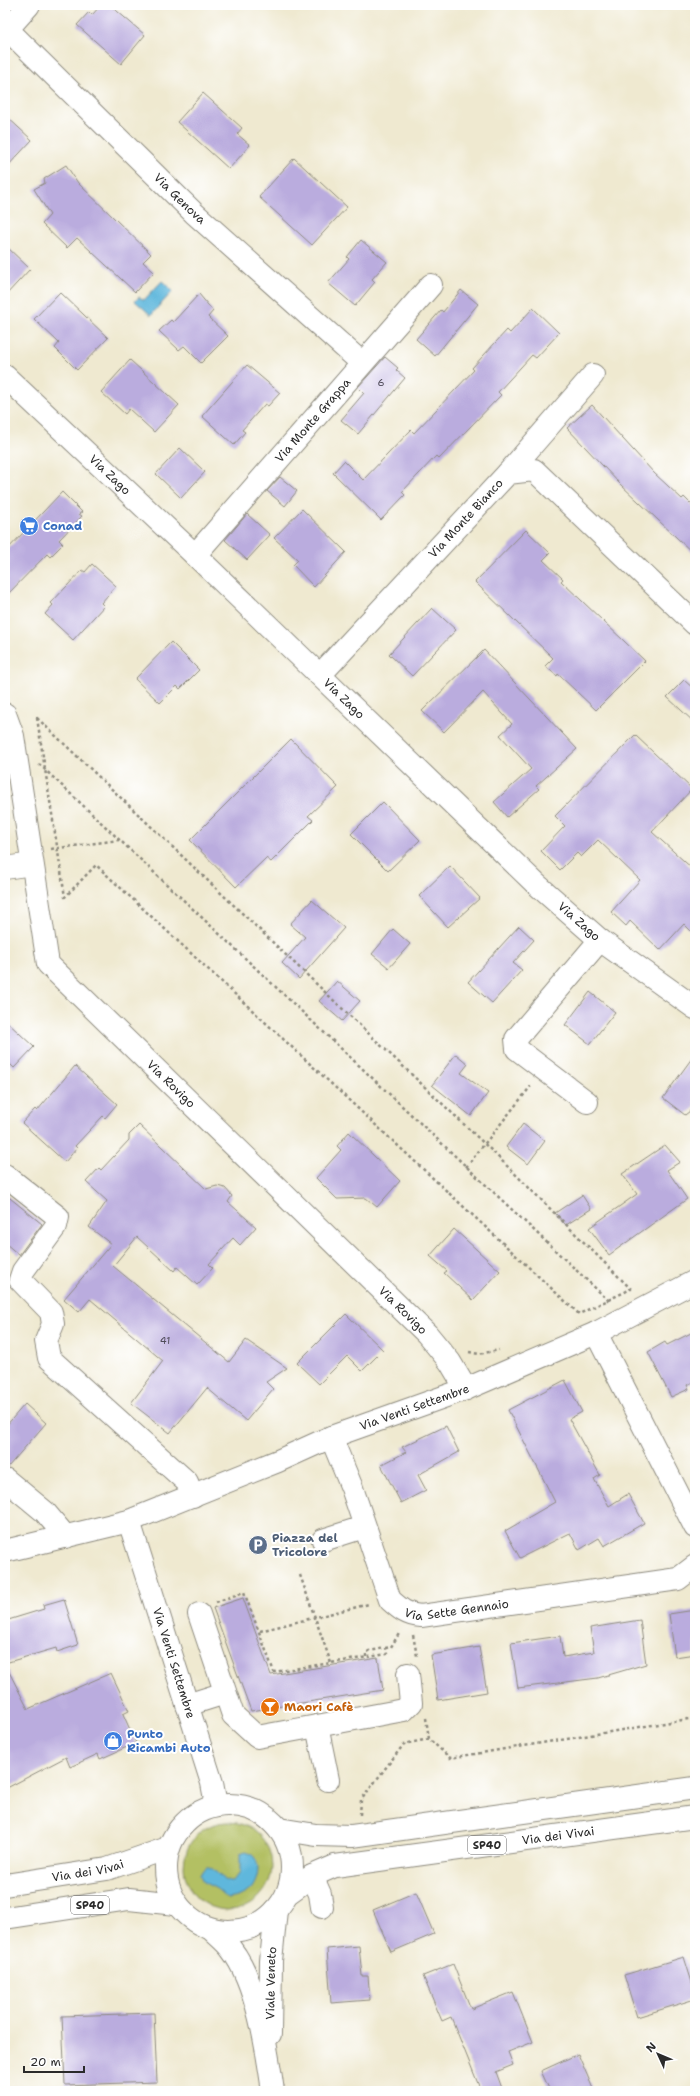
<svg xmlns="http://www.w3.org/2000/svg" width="700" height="2096" viewBox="0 0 700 2096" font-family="'Shantell Sans',sans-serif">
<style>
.green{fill:#b3c063;stroke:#6f7647}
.water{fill:#5eb7dc;stroke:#447184}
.building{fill:#baacde}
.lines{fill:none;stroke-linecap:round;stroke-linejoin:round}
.minor-casing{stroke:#8d8a7e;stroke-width:24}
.major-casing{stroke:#8d8a7e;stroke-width:24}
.path{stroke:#8d8a7e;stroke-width:2.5;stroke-dasharray:3 3;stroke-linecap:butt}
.minor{stroke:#fff;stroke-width:22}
.major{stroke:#fff;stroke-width:22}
.labels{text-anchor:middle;stroke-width:4;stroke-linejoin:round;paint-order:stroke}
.number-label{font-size:10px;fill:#4f4b58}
.shield{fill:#fff;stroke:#6b6b6b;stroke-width:1}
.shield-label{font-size:11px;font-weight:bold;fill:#2b2b2b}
.street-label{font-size:12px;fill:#2b2b2b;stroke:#fff}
.shop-label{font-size:12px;font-weight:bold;fill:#366cbe;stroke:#fff;text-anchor:start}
.service-label{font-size:12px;font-weight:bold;fill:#4e5e75;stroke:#fff;text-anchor:start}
.food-label{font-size:12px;font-weight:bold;fill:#c56008;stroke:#fff;text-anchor:start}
</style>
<rect width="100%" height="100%" fill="#fff"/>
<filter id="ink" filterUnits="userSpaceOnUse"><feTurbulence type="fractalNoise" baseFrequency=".025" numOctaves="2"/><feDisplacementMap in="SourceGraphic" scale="8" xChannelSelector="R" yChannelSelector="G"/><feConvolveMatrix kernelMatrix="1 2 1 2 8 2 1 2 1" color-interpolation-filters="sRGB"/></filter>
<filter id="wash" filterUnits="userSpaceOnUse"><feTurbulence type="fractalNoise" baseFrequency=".012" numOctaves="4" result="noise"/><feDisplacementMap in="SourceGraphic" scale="16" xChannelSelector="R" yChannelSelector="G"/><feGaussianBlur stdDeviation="0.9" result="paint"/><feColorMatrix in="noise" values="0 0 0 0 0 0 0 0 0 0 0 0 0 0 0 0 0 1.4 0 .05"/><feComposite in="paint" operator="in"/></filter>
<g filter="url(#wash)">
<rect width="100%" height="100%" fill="#efe9d0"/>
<!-- green -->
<circle class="green" cx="228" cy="1866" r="44"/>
<!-- water -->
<g class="water">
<path d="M162,281L173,291L151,315L135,301L139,297L144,300Z"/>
<path d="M246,1852C262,1856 260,1878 251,1889C245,1895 236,1898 228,1899L217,1889L203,1882L200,1875C210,1853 217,1883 233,1881L240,1872V1854Z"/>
</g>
<g id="blocks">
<!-- building -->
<g class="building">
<path d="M101,5H110L145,35L121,64L77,25L89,12L92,15Z"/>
<path d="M203,93L242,128L237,134L250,145L229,169L177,122Z"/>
<path d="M5,115L32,140L5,169Z"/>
<path d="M294,158L347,207L312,245L259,197Z"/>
<path d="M66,165L78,183L151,254L143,262L154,272L135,292L77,238L67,248L42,224L50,215L34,189L45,183L44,179Z"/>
<path d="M361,240L387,262L372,279L375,282L355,306L328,283L349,259L347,257Z"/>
<path d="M5,245L30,269L5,296Z"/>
<path d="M461,290L478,304L435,356L416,339L441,310L443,312Z"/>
<path d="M60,292L108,338L77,370L55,348L59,343L34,319Z"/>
<path d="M199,294L213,311L208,317L228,336L201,363L184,346L179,350L159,331L171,320L173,322Z"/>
<path d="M533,308L559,333L536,358L532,355L498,392L501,395L439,459L436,456L402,492L405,495L381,520L333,473L344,461L363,480L411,430L414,433L437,409L474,370L472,368L507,330L510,333Z"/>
<path d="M385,357L398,368L396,370L405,378L358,434L341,420L364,393L358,387Z"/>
<path d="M130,360L179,405L154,432L129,409L125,414L101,392Z"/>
<path d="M247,365L280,393L268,406L265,404L242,430L245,432L234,445L202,416Z"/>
<path d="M592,405L654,473L682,499L684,497L695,508V555L620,484L567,428Z"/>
<path d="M180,448L205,472L181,498L156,474Z"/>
<path d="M280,477L297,491L285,506L267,491Z"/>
<path d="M62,492L82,512L79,514L82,516L59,540L63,544L50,557L47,554L5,597V552Z"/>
<path d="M302,509L346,552L314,587L293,565L298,560L274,538Z"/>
<path d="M247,514L270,535L247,560L225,540Z"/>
<path d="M526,530L550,553L543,560L563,579L561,581L645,661L596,710L558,674L557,676L545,666L553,658L475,582Z"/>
<path d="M92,564L116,586L101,603L104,606L73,640L45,614L53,605L51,603L82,570L85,572Z"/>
<path d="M432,608L456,630L412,676L389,654Z"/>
<path d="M171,642L199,670L180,689L177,686L160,703L135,679Z"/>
<path d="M484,650L577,749L536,786L539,789L507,817L494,802L531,769L500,735L512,724L483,692L444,732L422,711Z"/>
<path d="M684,680L695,690V723L667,697Z"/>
<path d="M635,735L692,789L652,832L695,871V935L684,924L660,950L630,921L626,926L611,912L640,880L598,840L581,857L577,853L560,870L541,851L565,826L555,816Z"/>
<path d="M291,739L338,787L308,816L313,820L271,862L266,858L236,887L190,840Z"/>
<path d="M383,802L420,840L388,871L351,834Z"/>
<path d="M450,866L480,898L448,927L419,896Z"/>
<path d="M312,900L344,928L299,979L282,963L305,937L290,924Z"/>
<path d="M519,926L534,940L513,963L522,970L492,1003L468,982Z"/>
<path d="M393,929L410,944L389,968L372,954Z"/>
<path d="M337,981L360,1001L342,1021L319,1001Z"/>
<path d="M590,992L615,1012L590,1044L565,1025Z"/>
<path d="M5,1020L34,1047L14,1068L5,1059Z"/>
<path d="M456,1054L468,1064L461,1073L488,1093L471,1116L432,1085Z"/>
<path d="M695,1054V1107L685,1115L663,1098Z"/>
<path d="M75,1066L117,1104L105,1118L103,1116L75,1146L77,1148L65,1162L22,1123L35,1109L37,1111Z"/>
<path d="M523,1124L545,1141L528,1164L506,1147Z"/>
<path d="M139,1125L206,1189L217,1186L225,1188L232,1196L228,1202L256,1227L240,1245L233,1238L209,1264L213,1268L197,1285L177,1267L174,1271L137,1237L113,1266L229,1362L246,1340L287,1368L266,1382L273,1389L246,1421L207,1388L170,1433L131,1403L163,1361L90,1299L79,1312L64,1299L111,1244L89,1227L107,1201L86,1182L99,1168L101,1170L129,1140V1135Z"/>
<path d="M349,1132L400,1181L377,1207L366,1198L337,1199L316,1178L341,1150L337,1146Z"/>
<path d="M665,1145L680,1162L667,1170L687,1199L609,1255L589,1228L637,1194L622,1174Z"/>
<path d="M5,1194L42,1224L19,1255L5,1243Z"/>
<path d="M582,1195L591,1209L566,1225L555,1213Z"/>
<path d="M454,1229L500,1271L473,1300L444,1273L447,1271L430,1256Z"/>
<path d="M346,1314L383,1350L362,1371L347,1356L319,1384L297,1363Z"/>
<path d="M695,1331V1381L687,1385L689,1389L671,1397L648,1352L665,1342L667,1345Z"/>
<path d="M565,1380L582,1412L569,1419L600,1475L594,1479L609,1506L628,1494L644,1523L604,1546L599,1538L579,1550L570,1533L520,1558L505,1531L555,1502L508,1410Z"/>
<path d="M25,1404L46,1423L8,1467H5V1427Z"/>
<path d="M446,1426L459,1452L418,1475L426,1490L401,1503L381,1465L406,1452L402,1447Z"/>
<path d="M243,1598L271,1675L378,1658L383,1690L251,1711L213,1608Z"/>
<path d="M64,1599L78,1645L57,1652L56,1648L5,1663V1621L44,1609L43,1605Z"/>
<path d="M695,1610V1654L675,1657L669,1614Z"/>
<path d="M640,1620L646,1664L598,1678L518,1688L511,1643L560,1636L563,1657L594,1652L590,1628Z"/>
<path d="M479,1647L487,1692L438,1700L431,1655Z"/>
<path d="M5,1664L28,1709L111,1673L129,1711L123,1714L136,1743L100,1759L98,1754L70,1767L66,1757L5,1789Z"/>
<path d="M416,1892L434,1934L391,1952L373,1910Z"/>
<path d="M359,1946L362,1976H368L370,2000L331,2003L327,1949Z"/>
<path d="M684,1957L695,1992V1999L637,2017L624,1975Z"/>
<path d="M453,1964L471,2009L513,1992L533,2042L508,2052L513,2065L496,2072L503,2091H481L451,2017L442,2021L423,1976Z"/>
<path d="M154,2013L157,2082L65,2085L62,2016Z"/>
<path d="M578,2054L594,2091H550L541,2071Z"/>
</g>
</g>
</g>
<g filter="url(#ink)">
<use href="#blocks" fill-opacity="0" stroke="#8d8a7e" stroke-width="1"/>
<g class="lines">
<defs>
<g id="minor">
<path id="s1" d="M5,27L194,213L362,363"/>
<path d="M5,32L29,5"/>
<path id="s2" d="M5,376L195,555L535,883L600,940L695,1008"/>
<path d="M508,473L593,375"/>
<path id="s3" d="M195,555L431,285"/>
<path id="s4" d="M320,675L508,473L534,470L695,624"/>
<path id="s5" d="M5,714L13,736L48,964L427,1334L450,1362L466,1389"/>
<path d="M5,868L32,864"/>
<path d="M587,1102L517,1049L516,1039L600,940"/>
<path d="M5,1175L58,1217L56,1226L23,1271L20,1280L51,1312L53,1324L46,1341L49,1358L187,1482L193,1496"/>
<path d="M596,1333L695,1527"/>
<path id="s6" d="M331,1437L352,1488L390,1600C400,1609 407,1615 421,1616L678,1579L695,1566"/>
<path d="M5,1479L45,1512L66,1537"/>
<path id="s7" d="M129,1521L212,1783L216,1805"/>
<path d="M323,1540L364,1527"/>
<path id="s8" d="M5,1551L129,1521L278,1461L331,1437L466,1389L596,1333L695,1281"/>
<path d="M199,1614L233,1715L257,1737L404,1710L411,1703L408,1674"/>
<path d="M187,1705L225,1693"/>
<path d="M317,1726L328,1780"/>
<path d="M312,1876L320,1894L322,1907"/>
<path d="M211,1929C218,1936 226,1942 231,1949C257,1982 267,2049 273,2091"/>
<path id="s9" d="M270,2034L271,1961L276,1910"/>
</g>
<g id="major">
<circle cx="229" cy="1868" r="63"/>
<path d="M279,1829L316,1835L352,1836L695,1788"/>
<path id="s10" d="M5,1885L107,1869L168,1848"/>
<path id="s11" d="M287,1894L312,1876L335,1866L695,1817"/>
<path d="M5,1918L129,1899L176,1904"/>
</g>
</defs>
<!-- minor casing -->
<use href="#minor" class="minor-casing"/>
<!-- major casing -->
<use href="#major" class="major-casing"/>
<!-- path -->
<g class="path">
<path d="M37,718L493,1152L631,1289L579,1314L96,865L65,897Z"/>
<path d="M39,764L609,1301"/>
<path d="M51,849L119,840"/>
<path d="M466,1167L531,1086"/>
<path d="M469,1352L479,1354L499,1350"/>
<path d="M300,1575L331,1663"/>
<path d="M216,1602L244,1592L274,1672L387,1654L386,1648"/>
<path d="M260,1631L369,1604"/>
<path d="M413,1635L417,1656"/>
<path d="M366,1657V1653L369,1651L391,1647L400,1632"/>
<path d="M426,1718L429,1739L450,1758L695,1718"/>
<path d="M360,1815L361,1800L404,1744L429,1739"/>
</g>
<!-- minor -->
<use href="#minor" class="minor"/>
<!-- major -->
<use href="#major" class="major"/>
</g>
</g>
<!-- icons -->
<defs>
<symbol id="supermarket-disc" viewBox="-11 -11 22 22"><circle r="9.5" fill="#3f7fe0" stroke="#fff"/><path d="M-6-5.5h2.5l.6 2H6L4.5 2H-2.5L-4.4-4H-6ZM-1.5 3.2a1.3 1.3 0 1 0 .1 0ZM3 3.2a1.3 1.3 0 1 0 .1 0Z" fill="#fff"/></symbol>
<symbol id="parking-disc" viewBox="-11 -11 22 22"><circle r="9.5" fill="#5c6f8a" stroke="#fff"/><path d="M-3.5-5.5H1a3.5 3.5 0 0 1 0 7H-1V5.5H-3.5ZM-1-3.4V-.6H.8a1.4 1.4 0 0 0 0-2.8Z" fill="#fff"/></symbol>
<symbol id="bar-disc" viewBox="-11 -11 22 22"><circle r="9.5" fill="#e8710a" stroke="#fff"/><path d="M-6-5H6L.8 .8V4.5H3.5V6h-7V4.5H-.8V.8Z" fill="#fff"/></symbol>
<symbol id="shop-disc" viewBox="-11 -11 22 22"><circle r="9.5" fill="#3f7fe0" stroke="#fff"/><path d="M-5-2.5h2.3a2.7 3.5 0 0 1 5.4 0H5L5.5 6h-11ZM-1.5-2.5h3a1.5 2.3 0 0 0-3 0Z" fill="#fff"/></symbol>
</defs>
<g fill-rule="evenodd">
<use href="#supermarket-disc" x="18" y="515" width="22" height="22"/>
<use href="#parking-disc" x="247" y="1534" width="22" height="22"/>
<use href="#bar-disc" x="259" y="1696" width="22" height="22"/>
<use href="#shop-disc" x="102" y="1730" width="22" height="22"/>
</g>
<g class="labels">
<!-- number labels -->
<g class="number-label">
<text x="381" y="386">6</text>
<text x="165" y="1344">41</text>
</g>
<!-- shield labels -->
<g class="shield">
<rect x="468" y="1836" width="38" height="18" rx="3"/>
<rect x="71" y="1896" width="38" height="18" rx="3"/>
</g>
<g class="shield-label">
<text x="487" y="1849">SP40</text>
<text x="90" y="1909">SP40</text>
</g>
<!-- street labels -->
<g class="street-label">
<text dy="4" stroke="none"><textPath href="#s1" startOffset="245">Via Genova</textPath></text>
<text dy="4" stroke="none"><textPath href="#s3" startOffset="179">Via Monte Grappa</textPath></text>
<text dy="4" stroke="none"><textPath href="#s2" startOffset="144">Via Zago</textPath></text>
<text dy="4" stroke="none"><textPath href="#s4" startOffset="214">Via Monte Bianco</textPath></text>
<text dy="4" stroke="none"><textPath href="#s2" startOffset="468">Via Zago</textPath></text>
<text dy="4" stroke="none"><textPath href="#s2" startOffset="792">Via Zago</textPath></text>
<text dy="4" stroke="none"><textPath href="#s5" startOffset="426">Via Rovigo</textPath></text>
<text dy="4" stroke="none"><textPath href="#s5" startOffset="750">Via Rovigo</textPath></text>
<text dy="4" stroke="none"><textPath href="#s8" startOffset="435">Via Venti Settembre</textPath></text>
<text dy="4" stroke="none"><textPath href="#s6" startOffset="245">Via Sette Gennaio</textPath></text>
<text dy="4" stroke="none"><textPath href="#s7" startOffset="149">Via Venti Settembre</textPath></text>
<text dy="4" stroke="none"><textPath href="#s11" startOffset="281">Via dei Vivai</textPath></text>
<text dy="4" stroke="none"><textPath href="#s10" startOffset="84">Via dei Vivai</textPath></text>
<text dy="4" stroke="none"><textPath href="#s9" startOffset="51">Viale Veneto</textPath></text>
</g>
<!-- shop labels -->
<g class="shop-label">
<text x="43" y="530">Conad</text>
<text x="127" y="1738">Punto<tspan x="127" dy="14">Ricambi Auto</tspan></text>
</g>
<!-- service labels -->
<g class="service-label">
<text x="272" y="1542">Piazza del<tspan x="272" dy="14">Tricolore</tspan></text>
</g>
<!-- food labels -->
<g class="food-label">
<text x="284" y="1711">Maori Cafè</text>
</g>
</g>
<!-- margin -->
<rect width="700" height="2096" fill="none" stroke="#fff" stroke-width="20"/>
<!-- north arrow -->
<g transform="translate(658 2054) rotate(314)" stroke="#ffffff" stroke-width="3" paint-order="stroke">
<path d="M0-3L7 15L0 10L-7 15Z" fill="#2b2b2b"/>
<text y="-6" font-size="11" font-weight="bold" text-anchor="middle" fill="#2b2b2b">N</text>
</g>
<!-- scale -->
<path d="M24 2066v6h60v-6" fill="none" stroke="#2b2b2b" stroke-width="2"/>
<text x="30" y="2066" font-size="12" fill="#2b2b2b" stroke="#ffffff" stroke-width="3" paint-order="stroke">20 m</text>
</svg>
